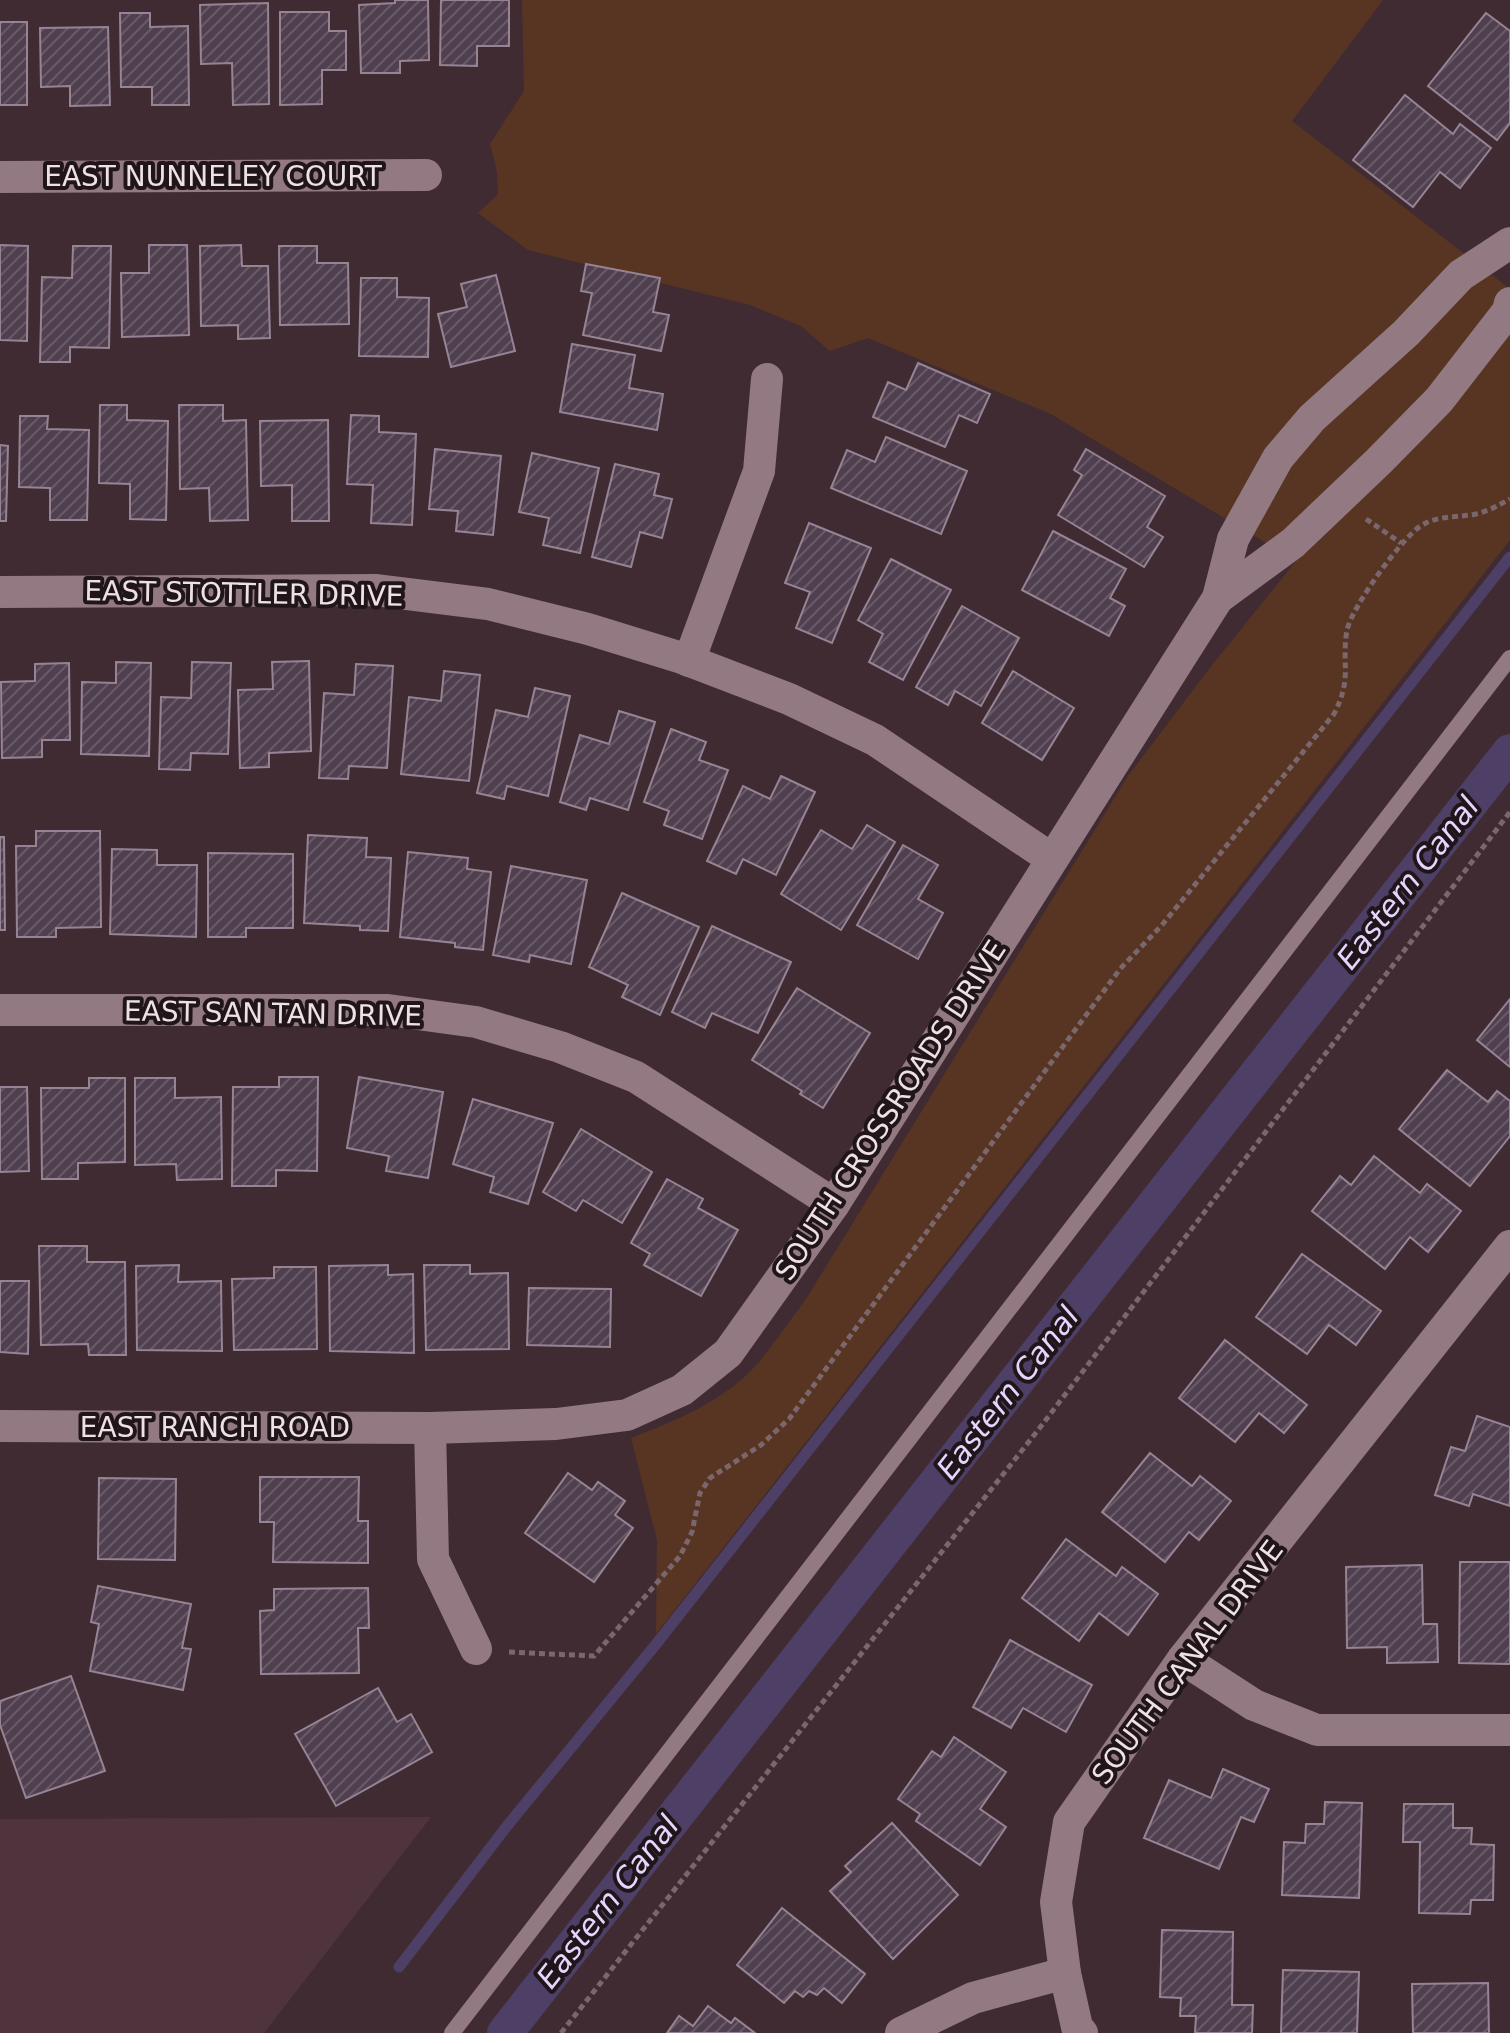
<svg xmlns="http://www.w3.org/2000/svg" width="1510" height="2033" viewBox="0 0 1510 2033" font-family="'DejaVu Sans',sans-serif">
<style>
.built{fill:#4f343e}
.park{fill:#583522}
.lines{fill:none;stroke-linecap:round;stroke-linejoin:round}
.stream{stroke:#4d3f65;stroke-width:11}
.canal{stroke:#4d3f65;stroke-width:36}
.building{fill:url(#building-hatch);stroke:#968495;stroke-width:2}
.path{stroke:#7a676e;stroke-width:5;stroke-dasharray:6 4;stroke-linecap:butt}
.service{stroke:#927982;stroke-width:16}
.minor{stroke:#927982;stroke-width:32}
.labels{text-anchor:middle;stroke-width:8;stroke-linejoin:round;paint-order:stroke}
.street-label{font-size:28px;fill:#eee0e5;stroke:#20161a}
.water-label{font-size:30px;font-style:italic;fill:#e4d6ff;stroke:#20161a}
</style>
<defs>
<pattern id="building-hatch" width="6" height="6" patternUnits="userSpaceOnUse" patternTransform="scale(2)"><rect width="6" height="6" fill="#4f3f4f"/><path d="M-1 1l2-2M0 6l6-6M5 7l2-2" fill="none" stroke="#695a68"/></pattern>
</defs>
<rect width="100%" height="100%" fill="#402b33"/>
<!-- built -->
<path class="built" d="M431,1817L264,2033H0V1819Z"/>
<!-- park -->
<path class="park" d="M522,0H1383L1292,121L1510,289V540L656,1634L657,1540L631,1438C677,1420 725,1401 758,1363C775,1343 790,1320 806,1299L1128,776L1209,669L1296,561L1051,414L868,338L830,351L801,326L750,305L528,250L478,213L498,194L497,172L490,144L524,91Z"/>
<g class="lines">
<!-- stream -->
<path class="stream" d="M399,1967L507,1826L657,1643L1510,557"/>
<!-- canal -->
<path class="canal" d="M505,2033L1510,752"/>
</g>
<!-- building -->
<g class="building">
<path d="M395,0H428L429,60L400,61V73H361L359,5L395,3Z"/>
<path d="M441,0H509V46H477V66L440,65Z"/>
<path d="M268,3L269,104L233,105L232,63L201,64L200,5Z"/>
<path d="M280,12H329V31H346V70H322V104L280,105Z"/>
<path d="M120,13H150V27L188,26L189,105H152V87H121Z"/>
<path d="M1486,13L1510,31V123L1497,140L1428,86Z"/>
<rect x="0" y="22" width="27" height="83"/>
<path d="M108,27L110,105L70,106V86L41,87L40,28Z"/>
<path d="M1405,95L1453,134L1460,124L1491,148L1460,188L1440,172L1413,207L1353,160Z"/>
<path d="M0,245L28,246L27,341L0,340Z"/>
<path d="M149,245H187L189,335L122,337L121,273H149Z"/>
<path d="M241,245L242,266H268L270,338L238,339V325L201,326L200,246Z"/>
<path d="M73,246H111L109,348L70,347V362H40L42,277L72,278Z"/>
<path d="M279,246H317V263H348L349,324L280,325Z"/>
<path d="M586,264L660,278L653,312L669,315L661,351L583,335L592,293L581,291Z"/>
<path d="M496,275L515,351L451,367L438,314L467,307L461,284Z"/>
<path d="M361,278H397V297L429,298L428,357L359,356Z"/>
<path d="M572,344L635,355L629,388L663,394L657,430L560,412Z"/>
<path d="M918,363L990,394L977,423L959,415L945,447L873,417L888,382L906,390Z"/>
<path d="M100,405H127V420L168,421L166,520L130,519V484L99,483Z"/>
<path d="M179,405H223V421L246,420L248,520L210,521L209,488L180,489Z"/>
<path d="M351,415L379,416V432L416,434L412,525L371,523L373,485L347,484Z"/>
<path d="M20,416H48L47,429L89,430L87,520H50V488L19,487Z"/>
<path d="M328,420L329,521H292V485L261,486L260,421Z"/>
<path d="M886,437L967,471L941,534L831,488L847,450L875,462Z"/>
<path d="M0,445L8,446L6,521H0Z"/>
<path d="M435,449L501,456L493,535L456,531L458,511L429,509Z"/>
<path d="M1086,449L1165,496L1147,527L1163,537L1144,567L1058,515L1082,475L1074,470Z"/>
<path d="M532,453L599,468L580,553L543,545L549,518L519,512Z"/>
<path d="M615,464L659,474L654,495L672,499L662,538L640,532L631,567L592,557Z"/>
<path d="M809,523L871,548L832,643L796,628L810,592L785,583Z"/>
<path d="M1053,531L1126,569L1110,598L1125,606L1109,636L1022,590Z"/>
<path d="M891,559L951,590L903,680L869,662L883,634L858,620Z"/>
<path d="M962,606L1019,638L981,706L955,691L948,705L916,687Z"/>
<path d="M309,661L311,751L269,753V767L240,768L238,690L273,689L272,662Z"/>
<path d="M116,662L151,663L149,756L81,754L82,682L116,683Z"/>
<path d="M192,662L231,663L228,754L191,753L190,770L159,769L161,697L191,698Z"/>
<path d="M69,663L70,740H42V757L2,758L1,682L35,681V664Z"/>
<path d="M356,664L393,666L387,768L349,766L348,779L319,778L324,693L354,695Z"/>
<path d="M444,671L480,675L469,781L401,774L409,697L441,701Z"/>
<path d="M1013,671L1074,708L1042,760L982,723Z"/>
<path d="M535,688L570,696L548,796L507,786L504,799L477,793L496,710L528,717Z"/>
<path d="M619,711L655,722L628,810L590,798L586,810L560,802L580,735L609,744Z"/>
<path d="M671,729L706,742L699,760L728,770L702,839L664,825L669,811L644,802Z"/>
<path d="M781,776L815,792L776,875L743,859L736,874L707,861L743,786L770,799Z"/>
<path d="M867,825L895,842L841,930L781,894L821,830L852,849Z"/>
<path d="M36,831H100L101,927L56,928V937H17L16,846H36Z"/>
<path d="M308,835L367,838L366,857L391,858L388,931L360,930V926L304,923Z"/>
<path d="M0,837H4L5,930H0Z"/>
<path d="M903,845L938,865L918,899L943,913L918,959L857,925Z"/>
<path d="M112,849L157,850V865H197L196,937L110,934Z"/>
<path d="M408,852L468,858L467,869L491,872L483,950L455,947V943L400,937Z"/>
<path d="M208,853L293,854V928H246V937H208Z"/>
<path d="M511,866L587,880L571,964L530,955L529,962L493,955Z"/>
<path d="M622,893L699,927L660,1015L622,997L628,985L589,967Z"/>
<path d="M712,926L791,962L758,1033L712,1013L705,1028L672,1012Z"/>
<path d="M797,988L870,1033L823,1108L800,1094L802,1091L752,1060Z"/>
<path d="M1510,999V1067L1477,1040Z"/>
<path d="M1447,1070L1488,1102L1497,1091L1510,1101V1136L1470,1186L1399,1129Z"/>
<path d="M279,1077H318L317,1171L276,1170V1186H232L233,1087H279Z"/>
<path d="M359,1077L443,1092L428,1178L386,1171L389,1156L347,1148Z"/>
<path d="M89,1078H125V1162L78,1163V1179H42L41,1088H89Z"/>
<path d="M135,1078H175V1098L221,1097L222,1179L177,1180L176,1164L135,1165Z"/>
<path d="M0,1087H27L29,1171L0,1172Z"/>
<path d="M473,1099L553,1123L528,1204L490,1192L494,1177L453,1164Z"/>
<path d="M581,1129L652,1172L622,1223L583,1200L576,1211L543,1192Z"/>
<path d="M1374,1156L1420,1193L1427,1184L1461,1211L1428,1252L1410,1237L1385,1269L1312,1211L1340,1176L1351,1185Z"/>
<path d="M667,1179L703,1199L698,1208L738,1230L701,1296L644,1265L650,1254L631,1243Z"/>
<path d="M39,1246H87V1262H125L126,1355H89L88,1344L41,1345Z"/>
<path d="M1302,1254L1381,1311L1356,1345L1329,1325L1307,1354L1256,1317Z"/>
<path d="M179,1265L178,1282L221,1281L222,1351L137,1350L136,1266Z"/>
<path d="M388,1265V1275L413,1274L414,1353L330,1351L329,1266Z"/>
<path d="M424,1265H470V1274L508,1273L509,1349L426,1350Z"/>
<path d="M274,1267H316L317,1349L234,1350L232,1279L274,1278Z"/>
<path d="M0,1281H29L28,1354L0,1352Z"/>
<path d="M529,1288L611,1289L610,1347L527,1345Z"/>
<path d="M1225,1340L1307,1405L1284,1433L1259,1413L1235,1442L1179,1398Z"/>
<path d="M1477,1416L1510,1427V1506L1473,1494L1469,1506L1435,1495L1451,1447L1465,1451Z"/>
<path d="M1150,1453L1192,1486L1200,1476L1231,1501L1199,1540L1189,1532L1165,1562L1102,1512Z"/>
<path d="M568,1473L592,1490L598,1482L625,1501L615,1515L633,1528L594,1582L525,1533Z"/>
<path d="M260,1477H359L358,1521H368V1563L273,1562L274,1522H260Z"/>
<path d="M99,1478L176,1479L175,1560L98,1559Z"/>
<path d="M1066,1539L1116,1576L1122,1567L1158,1594L1128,1635L1099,1613L1079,1641L1022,1598Z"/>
<path d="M1460,1562H1510V1664L1459,1663Z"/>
<path d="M1422,1565L1423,1624H1437L1438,1662L1387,1663V1647L1347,1648L1346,1567Z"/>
<path d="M98,1586L191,1604L182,1648L191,1649L183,1690L90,1671L99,1624L91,1622Z"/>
<path d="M368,1588L369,1628H358L359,1673L261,1674L260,1611L274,1610V1589Z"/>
<path d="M1010,1640L1092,1685L1066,1732L1023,1708L1011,1728L973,1707Z"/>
<path d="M71,1676L105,1771L26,1798L0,1725V1701Z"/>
<path d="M378,1688L397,1722L411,1714L432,1752L336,1806L295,1734Z"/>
<path d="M954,1737L1006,1772L980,1809L1006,1827L980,1865L916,1821L920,1814L898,1799L932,1751L941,1757Z"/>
<path d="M1223,1769L1269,1789L1254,1822L1241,1817L1219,1869L1144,1838L1169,1780L1211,1798Z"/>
<path d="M1325,1802L1362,1803L1359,1898L1282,1895L1284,1842L1305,1843L1306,1824H1324Z"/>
<path d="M1404,1804H1453V1828H1472L1471,1844L1494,1845L1493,1900H1471L1470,1914L1419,1913L1420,1842H1403Z"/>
<path d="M892,1823L958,1895L893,1959L830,1891L851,1872L845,1866Z"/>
<path d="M782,1908L865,1974L842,2003L824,1988L817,1995L809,1991L803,1997L795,1991L784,2003L737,1965Z"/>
<path d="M1162,1930L1233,1932L1232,2005H1253L1252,2033H1195L1196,2016H1180L1181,1998L1160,1997Z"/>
<path d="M1283,1970L1359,1972L1357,2033H1281Z"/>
<path d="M1488,1983L1489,2033H1413L1412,1984Z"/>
<path d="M708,2006L731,2023L735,2018L755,2033H667L679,2016L693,2026Z"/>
</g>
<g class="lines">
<!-- path -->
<g class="path">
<path d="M1366,519L1401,543"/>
<path d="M509,1652L594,1656L680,1556L692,1532L700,1493L710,1478L761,1445L789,1419L1120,969L1162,925L1334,714C1353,677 1341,665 1347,630C1352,607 1402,537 1422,525C1439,515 1457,518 1476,514C1489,511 1499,505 1510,499"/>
<path d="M561,2033L1035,1434L1510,812"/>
</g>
<!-- service -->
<path class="service" d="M452,2033L1510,658"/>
<!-- minor -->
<g class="minor">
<path d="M0,177L426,175"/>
<path d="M0,592L375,590L488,604L588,629L682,658L789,699L875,740L1052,859"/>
<path d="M1218,598L1293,543L1379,461L1439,400L1508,311L1510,303"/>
<path d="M689,661L759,471L767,379"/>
<path d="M0,1010H388L476,1022L560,1047L636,1077L834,1204"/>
<path d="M0,1426L430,1428L556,1424L627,1415L682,1390L728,1353L834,1204L1218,598L1233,539L1278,458L1312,418L1406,333L1461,275L1510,243"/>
<path d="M430,1428L433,1559L476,1649"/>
<path d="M1183,1659L1254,1705L1317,1730H1510"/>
<path d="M1065,1973L1077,2027L1082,2033"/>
<path d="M901,2033L973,1998L1065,1973L1056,1902L1069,1822L1183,1659L1510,1246"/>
</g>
</g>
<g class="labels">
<!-- street labels -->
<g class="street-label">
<text x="213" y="186">EAST NUNNELEY COURT</text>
<text transform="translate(244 593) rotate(1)" y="10">EAST STOTTLER DRIVE</text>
<text transform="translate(273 1013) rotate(1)" y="10">EAST SAN TAN DRIVE</text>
<text transform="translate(890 1110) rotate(-57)" y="10">SOUTH CROSSROADS DRIVE</text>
<text x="215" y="1437">EAST RANCH ROAD</text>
<text transform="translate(1187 1662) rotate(-53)" y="10">SOUTH CANAL DRIVE</text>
</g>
<!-- water labels -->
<g class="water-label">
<text transform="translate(1408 883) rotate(-52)" y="10">Eastern Canal</text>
<text transform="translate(1008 1393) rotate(-52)" y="10">Eastern Canal</text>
<text transform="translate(608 1902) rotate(-52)" y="10">Eastern Canal</text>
</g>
</g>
</svg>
